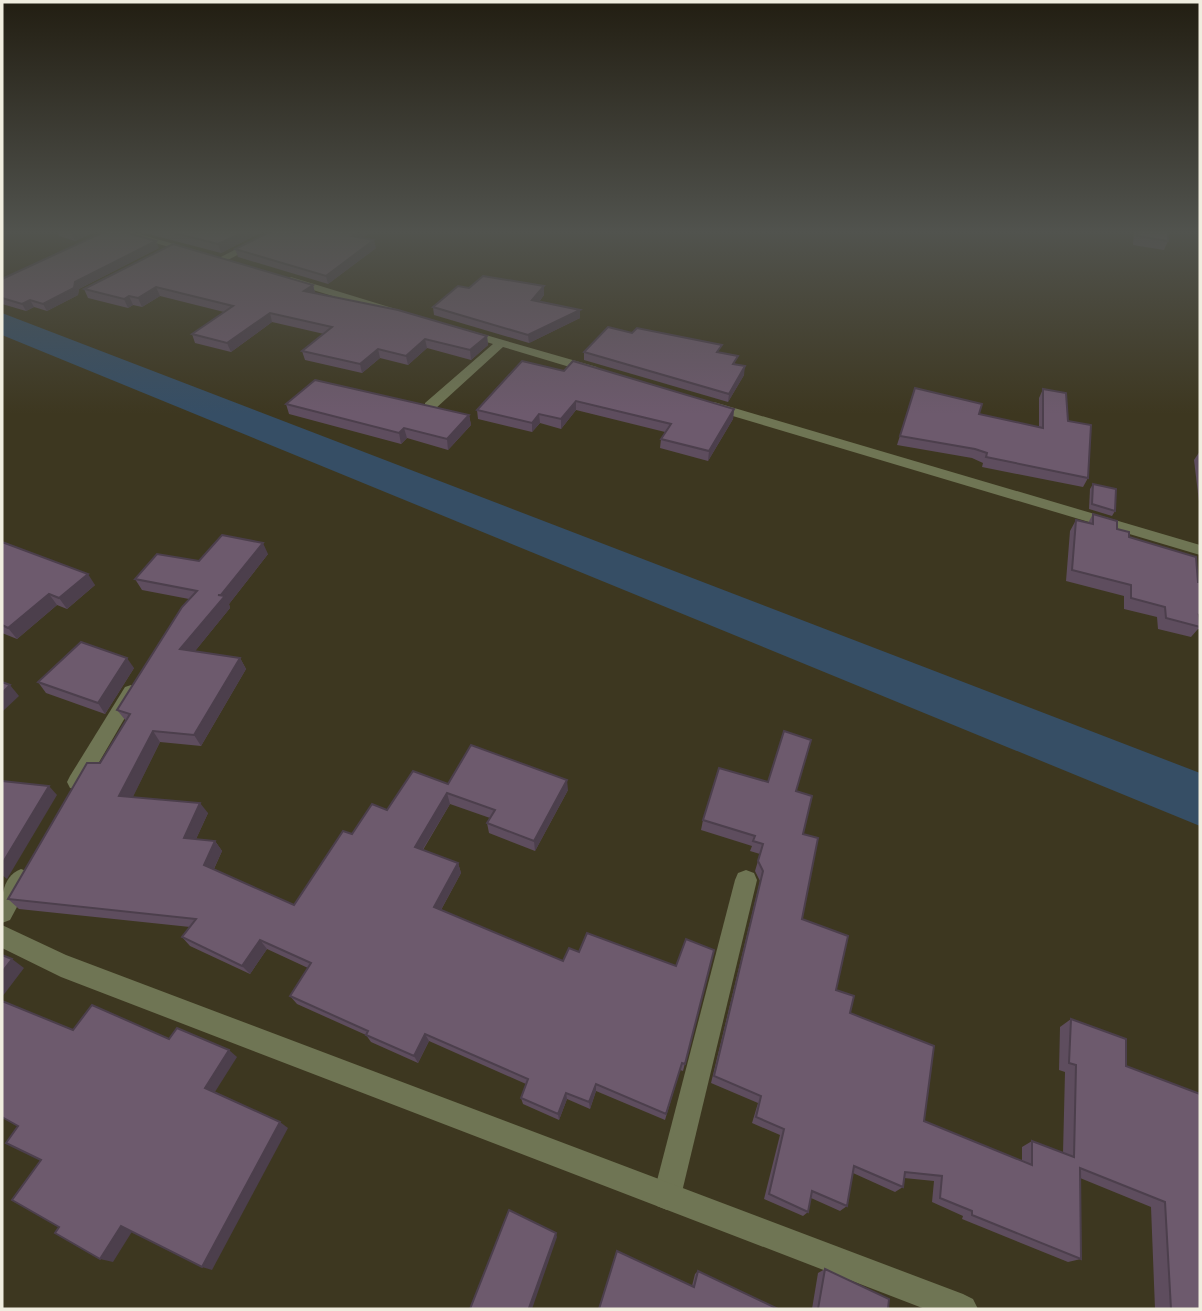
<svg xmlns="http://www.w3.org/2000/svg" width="1202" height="1311" viewBox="0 0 1202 1311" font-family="Raleway,sans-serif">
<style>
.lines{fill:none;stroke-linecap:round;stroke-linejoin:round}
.river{fill:#364e65;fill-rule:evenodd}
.minor{fill:#6f7554;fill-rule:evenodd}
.tertiary{fill:#6f7554;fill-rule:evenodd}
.wall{fill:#5e4d5e}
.shaded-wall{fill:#4c3f4c}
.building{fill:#6d5a6d;stroke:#4c3f4c;stroke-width:2}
</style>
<rect width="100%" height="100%" fill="#3d3720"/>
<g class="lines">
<!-- river -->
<path class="river" d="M2,313L1200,773V826L2,335Z"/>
<!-- minor -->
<g class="minor">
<path d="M113,231H128L199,251L194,254Z"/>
<path d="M271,231H283L226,261L217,259Z"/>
<path d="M291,277L399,310L401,312L391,314L287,282L286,280Z"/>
<path d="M465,329L597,367L599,370L593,374L503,347L435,409H425V403L493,344L461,334V330Z"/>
<path d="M714,402L1200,545V555L709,409L708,406Z"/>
<path d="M131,685L137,687L140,692L84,788L77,790L70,788L67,782L70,776L125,687Z"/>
<path d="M21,869L29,872L32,879L10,920L2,923C1,903 0,877 21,869Z"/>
<path d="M746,870L754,873L757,880L681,1196L677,1206L667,1210L657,1206L653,1196L735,880L738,873Z"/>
</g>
<!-- tertiary -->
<path class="tertiary" d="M2,925L66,955L963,1294L973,1299L978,1309H925L61,977L2,948Z"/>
</g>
<!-- wall -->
<g class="wall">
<path d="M57,231H97L75,241L59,236Z"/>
<path d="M137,231H262V232L221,253Z"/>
<path d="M1134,231H1168V241L1164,250L1133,245Z"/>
<path d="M300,233L363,238L376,248L328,284L238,257L235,249Z"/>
<path d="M159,248L79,289L78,295L47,311L34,307L26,311L2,304V279Z"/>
<path d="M313,285L315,293L487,336L488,345L471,360L427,348L408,365L380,358L362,373L305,360L302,351L324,334L272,322L231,352L195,343L192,334L224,312L160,296L142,307L133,305L128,308L88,298L84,289Z"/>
<path d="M469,288L544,295L539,302L580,310V318L529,343L434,315L433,307Z"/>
<path d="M632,333L721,353L737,365L744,375L728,402L584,360V352Z"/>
<path d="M564,371L734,409L733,419L708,461L660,448L661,439L665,432L576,410L561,429L540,423L532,432L478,419L477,410Z"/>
<path d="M915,388L979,414L1039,427V398L1043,389L1068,421L1088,478L1083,487L982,467L983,463L972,458L897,445Z"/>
<path d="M286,404L469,415L471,425L448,450L407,438L401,444L289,414Z"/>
<path d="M1200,451V510L1194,460Z"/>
<path d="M1093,484L1115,511L1112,516L1089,509L1090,489Z"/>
<path d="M1093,514L1200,582V629H1198L1191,637L1158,629L1157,617L1124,609V596L1066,581L1070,531L1076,520L1088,523Z"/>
<path d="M2,542L95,585L67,609L57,605L17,639L2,633Z"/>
<path d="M268,554L229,604L230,608L195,651L240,658L246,669L201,746L160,742L132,798L208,813L196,839L215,841L222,851L214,869L294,905L352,834L387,810L448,784L568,790L535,851L489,833L487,823L490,818L450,804L423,850L458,863L461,873L441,910L563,961L579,952L676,966L714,950L683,1071L680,1070L665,1120L596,1091L590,1109L567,1099L559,1120L523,1104L521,1098L526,1084L429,1041L418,1063L371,1042L366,1035L297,1004L290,996L308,968L267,949L250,974L190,946L182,937L190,927L19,909L8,899L100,763L126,721L117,710L189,599L142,590L135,579L199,561Z"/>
<path d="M134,668L105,714L46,693L38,682Z"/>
<path d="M796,791L803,834L802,919L836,990L850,1013L924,1121L1022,1161V1147L1032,1141L1063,1153L1065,1072L1059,1070L1060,1027L1071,1019L1126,1066L1200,1309H1155L1151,1207L1080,1178L1081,1259L1068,1262L962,1219L963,1216L932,1202L934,1181L904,1178L903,1187L895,1192L853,1173L847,1206L840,1211L811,1198L808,1212L803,1216L764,1199L780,1135L752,1123L758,1103L711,1083L760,881L755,871L760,854L750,851L752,846L701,830L703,820Z"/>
<path d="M825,1269L888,1309H812L818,1273Z"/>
<path d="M698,1271L778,1309L692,1286L695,1274Z"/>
</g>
<!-- shaded-wall -->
<g class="shaded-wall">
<path d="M75,231H97L75,241L71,232Z"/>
<path d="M246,231H262V232L221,253L218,244Z"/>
<path d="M360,231H373L354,244L352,236Z"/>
<path d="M374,240L376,248L328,284L326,276Z"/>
<path d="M156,241L159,248L79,289L78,295L47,311L43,304L75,282Z"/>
<path d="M313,285L315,294L304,291Z"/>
<path d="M544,286V295L533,309L532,300Z"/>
<path d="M156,287L160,296L142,307L138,298Z"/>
<path d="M129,296L133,305L128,308L124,299Z"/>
<path d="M30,300L34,307L26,311L22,304Z"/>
<path d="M580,310V318L529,343L528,335Z"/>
<path d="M270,313L272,322L231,352L227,343Z"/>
<path d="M487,336L488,345L471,360L470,350Z"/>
<path d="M425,339L427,348L408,365L406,356Z"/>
<path d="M378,349L380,358L362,373L360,364Z"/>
<path d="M745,366L744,375L728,402L729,394Z"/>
<path d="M576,401V410L561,429V419Z"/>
<path d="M734,409L733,419L708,461L709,451Z"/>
<path d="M539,414L540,423L532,432V423Z"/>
<path d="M469,415L471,425L448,450L447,439Z"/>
<path d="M404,428L407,438L401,444L399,433Z"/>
<path d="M263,543L268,554L229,604L230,608L187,661L180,649L221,595Z"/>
<path d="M88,574L95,585L67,609L59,598Z"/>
<path d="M49,594L57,605L17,639L8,628Z"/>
<path d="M127,658L134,668L105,714L98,703Z"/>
<path d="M240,658L246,669L201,746L194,735Z"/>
<path d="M10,685L19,696L2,712V693Z"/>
<path d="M153,731L160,742L128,807L119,796Z"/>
<path d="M567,780L568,790L535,851L534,841Z"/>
<path d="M49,786L57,795L7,879L2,875V864Z"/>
<path d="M447,793L450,804L418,857L415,847Z"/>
<path d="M200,803L208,813L192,848L184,838Z"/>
<path d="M215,841L222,851L211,875L204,865Z"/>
<path d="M458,863L461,873L437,917L434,907Z"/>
<path d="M260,940L267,949L250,974L242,966Z"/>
<path d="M12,959L24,968L2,997V972Z"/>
<path d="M425,1034L429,1041L418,1063L414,1056Z"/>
<path d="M229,1050L237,1057L213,1095L205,1088Z"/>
<path d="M596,1084V1091L590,1109L589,1102Z"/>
<path d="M566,1093L567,1099L559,1120L558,1114Z"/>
<path d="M280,1122L288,1128L212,1270L202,1267Z"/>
<path d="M121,1226L133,1230L113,1262L100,1259Z"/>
<path d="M556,1233L557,1237L532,1309L529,1308Z"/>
</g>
<!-- building -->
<g class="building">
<path d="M106,231H121L156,241L75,282L74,288L43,304L30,300L22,304L2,298V279Z"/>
<path d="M166,231H246L218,244Z"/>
<path d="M272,231H288L300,233L304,231H360L352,236L374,240L326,276L235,249Z"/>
<path d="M1137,231H1168V241L1137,236Z"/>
<path d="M173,244L313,285L304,291L398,310L487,336L470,350L425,339L406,356L378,349L360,364L302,351L332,327L270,313L227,343L192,334L233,306L156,287L138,298L129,296L124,299L84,289Z"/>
<path d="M483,276L544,286L532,300L580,310L528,335L433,307L458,286L469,288Z"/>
<path d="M608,327L632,333L637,328L722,345L717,352L738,356L733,364L745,366L729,394L584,352Z"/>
<path d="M522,361L564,371L573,361L734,409L709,451L661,439L671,424L576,401L561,419L539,414L532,423L477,410Z"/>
<path d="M315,380L469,415L447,439L404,428L399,433L286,404Z"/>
<path d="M915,388L982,404L979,414L1043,428V389L1066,393L1068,421L1091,425L1088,478L986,457L987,453L975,449L900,436Z"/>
<path d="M1093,484L1116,489L1115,511L1092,504Z"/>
<path d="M1093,514L1117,521V529L1129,532V537L1196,557L1198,582H1200V617L1199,616L1200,627L1166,618L1165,607L1131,598V585L1072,570L1076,520L1093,524Z"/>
<path d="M222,535L263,543L221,595H218L225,596L180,649L240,658L194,735L153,731L119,796L200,803L184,838L215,841L204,865L294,905L343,831L352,834L372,804L387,810L413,771L448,784L471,745L567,780L534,841L487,823L495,810L447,793L415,847L458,863L434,907L563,961L569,948L579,952L587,933L676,966L686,939L714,950L685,1064L682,1063L666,1114L596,1084L589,1102L566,1093L558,1114L521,1098L528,1079L425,1034L414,1056L366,1035L368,1031L290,996L311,963L260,940L242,966L182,937L196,919L8,899L87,763H100L130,714L117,710L182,607L197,591L135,579L157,554L199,561Z"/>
<path d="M2,542L88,574L59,598L49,594L8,628L2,625Z"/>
<path d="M81,642L127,658L98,703L38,682Z"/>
<path d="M2,682L10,685L2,693Z"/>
<path d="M784,731L811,740L796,791L812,796L803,834L818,838L802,919L848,936L836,990L854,996L850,1013L934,1046L924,1121L1032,1165V1141L1074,1157L1076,1065L1069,1063L1071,1019L1126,1039V1066L1200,1094V1309H1171L1165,1202L1080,1168L1081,1259L972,1215V1211L940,1198L942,1176L905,1172L903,1187L854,1166L847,1206L812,1191L808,1212L769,1194L784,1129L756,1117L761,1096L714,1076L763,871L758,861L763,844L753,841L755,836L703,820L719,768L768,782Z"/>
<path d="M2,781L49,786L2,864Z"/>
<path d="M2,955L12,959L2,972Z"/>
<path d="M2,1001L73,1030L92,1005L169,1039L177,1028L229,1050L205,1088L280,1122L202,1267L121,1226L100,1259L55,1233L59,1227L12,1200L41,1160L6,1143L18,1126L2,1117Z"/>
<path d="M509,1210L556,1233L529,1308L531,1309H470Z"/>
<path d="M617,1251L694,1287L698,1271L778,1309H599Z"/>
<path d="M825,1269L889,1299L888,1309H818Z"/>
</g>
<!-- sky -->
<linearGradient id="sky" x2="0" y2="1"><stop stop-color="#221e12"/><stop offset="0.56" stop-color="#51534e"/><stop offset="1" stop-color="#51534e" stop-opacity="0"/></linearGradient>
<rect width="1202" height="414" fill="url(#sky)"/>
<!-- border -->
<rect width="1202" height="1311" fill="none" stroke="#f0eddf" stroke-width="7"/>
</svg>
